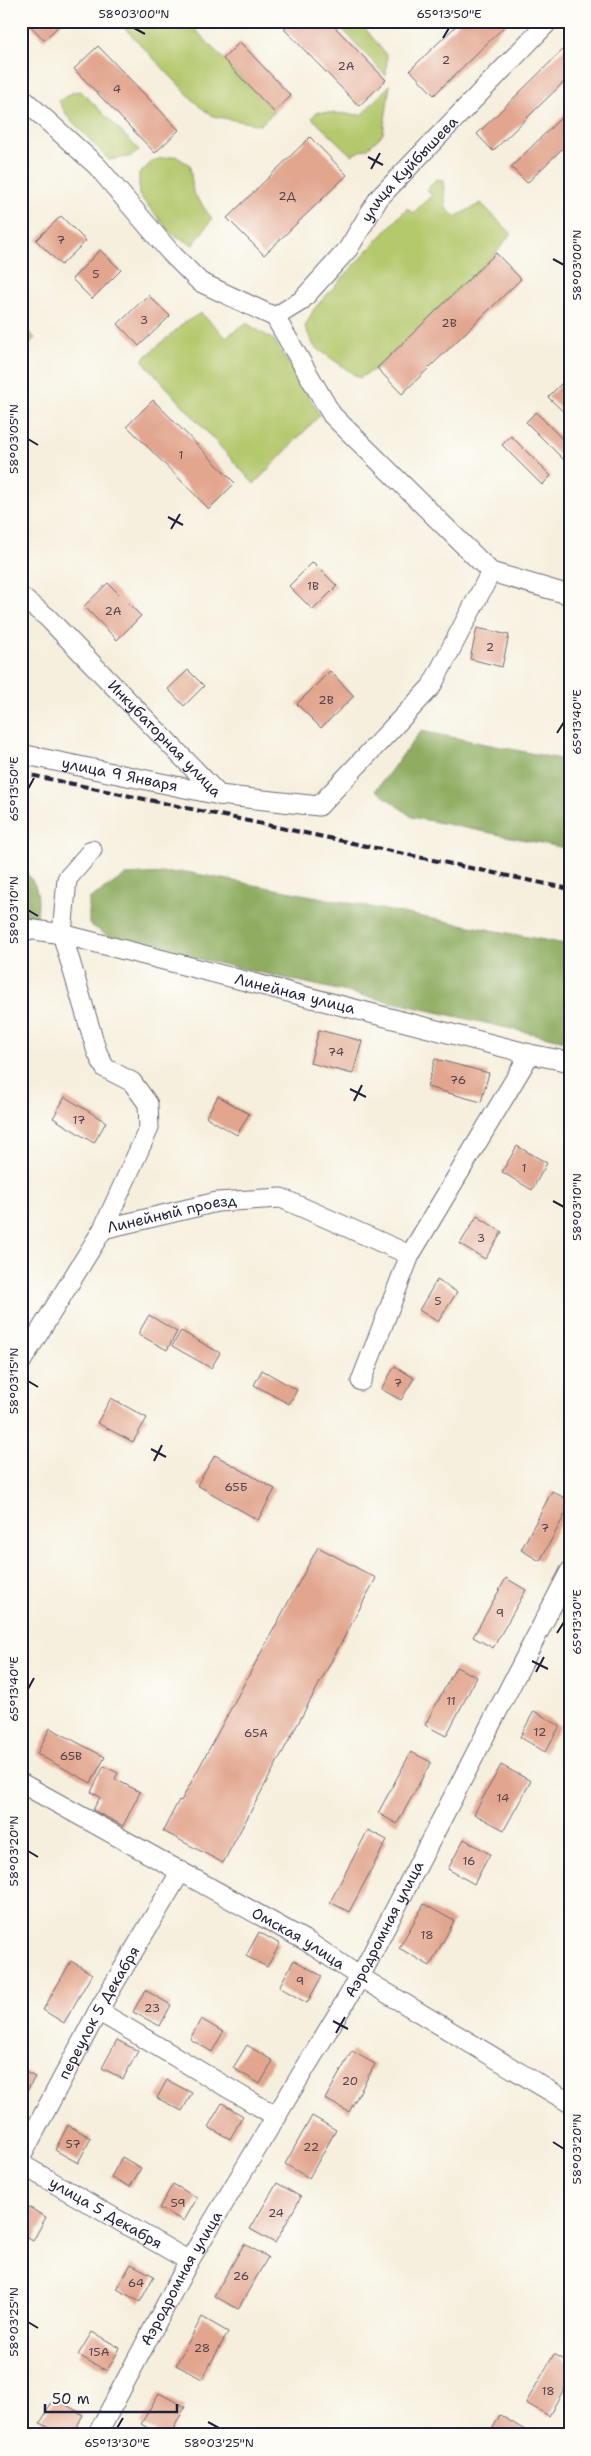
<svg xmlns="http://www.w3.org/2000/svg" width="591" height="2456" viewBox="0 0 591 2456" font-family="'Shantell Sans',sans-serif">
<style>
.green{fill:#b4c86c;stroke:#6b7554}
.forest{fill:#8fac60;stroke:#58674e}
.building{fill:#e2a68e}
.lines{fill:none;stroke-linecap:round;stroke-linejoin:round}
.minor-casing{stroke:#6c6a74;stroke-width:21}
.minor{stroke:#fff;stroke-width:19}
.rail{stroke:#22223b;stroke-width:4;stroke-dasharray:8 4;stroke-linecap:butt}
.ticks{fill:none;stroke:#22223b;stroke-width:2}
.labels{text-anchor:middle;stroke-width:4.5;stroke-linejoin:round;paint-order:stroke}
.number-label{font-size:12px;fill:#524350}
.street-label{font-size:15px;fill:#22223b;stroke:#fdfcf7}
.neatline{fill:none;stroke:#22223b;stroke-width:2}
.ticks-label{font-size:12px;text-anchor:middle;fill:#22223b}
</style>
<rect width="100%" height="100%" fill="#fdfcf7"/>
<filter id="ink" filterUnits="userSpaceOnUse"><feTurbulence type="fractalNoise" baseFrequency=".02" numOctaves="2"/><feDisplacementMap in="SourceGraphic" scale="10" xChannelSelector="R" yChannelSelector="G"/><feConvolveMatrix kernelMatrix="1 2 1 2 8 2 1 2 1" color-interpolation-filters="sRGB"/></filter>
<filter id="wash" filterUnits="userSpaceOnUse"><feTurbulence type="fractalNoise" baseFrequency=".0096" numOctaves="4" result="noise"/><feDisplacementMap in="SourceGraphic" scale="20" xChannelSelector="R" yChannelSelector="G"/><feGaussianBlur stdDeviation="1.12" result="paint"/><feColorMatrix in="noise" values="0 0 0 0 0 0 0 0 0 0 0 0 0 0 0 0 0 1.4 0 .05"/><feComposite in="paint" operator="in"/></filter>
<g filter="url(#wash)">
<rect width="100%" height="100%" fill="#f6efdd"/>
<!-- green -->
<g class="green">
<path d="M118,21H187L274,112L260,125L213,116L199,106Z"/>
<path d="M335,21H359L387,56L386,76Z"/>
<path d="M390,85L383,134L368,148L351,155L312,118L317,112L361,115Z"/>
<path d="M81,91L139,150L132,156L109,160L68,117L59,101L73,92Z"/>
<path d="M175,156L190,165L193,192L212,219L193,245L171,233L139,195V174L154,160Z"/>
<path d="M436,179L443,180L446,208L455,217L481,203L511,233L496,253L377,368L359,378L314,346L305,327L314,309L407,208L413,213L432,195L427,190Z"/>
<path d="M201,313L226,337L246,323L274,340L320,415L254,484L142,360L184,323Z"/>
<path d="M21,325L35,338L21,352Z"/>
</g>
<!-- forest -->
<g class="forest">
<path d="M421,731L570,761V849L412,817L376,790Z"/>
<path d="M21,868C39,885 39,893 37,917L21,916Z"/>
<path d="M186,872L570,945V1042L115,940L89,924V899L126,875Z"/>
</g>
<g id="blocks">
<!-- building -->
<g class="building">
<path d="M26,21H64L44,40Z"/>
<path d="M292,21H329L386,80L359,106L284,29Z"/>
<path d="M461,21H510L434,95L410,70Z"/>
<path d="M240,42L291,96L274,112L223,59Z"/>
<path d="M570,43V76L493,151L477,134Z"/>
<path d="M98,46L179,130L155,153L74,69Z"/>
<path d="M570,109V141L527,183L511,167Z"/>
<path d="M310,137L347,175L264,255L227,218Z"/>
<path d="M61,216L86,241L61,265L36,240Z"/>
<path d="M100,250L121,270L92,299L72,279Z"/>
<path d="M496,253L521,279L402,394L377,368Z"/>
<path d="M148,295L170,316L139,346L118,324Z"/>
<path d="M568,377L570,379V418L548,397Z"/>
<path d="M153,400L235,483L209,509L127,426Z"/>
<path d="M536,412L570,447V461L567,463L526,422Z"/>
<path d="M511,436L551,476L542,485L502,445Z"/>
<path d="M313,562L337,586L313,610L289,586Z"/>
<path d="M108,583L141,616L117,640L84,606Z"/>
<path d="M477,628L509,635L502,667L470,659Z"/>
<path d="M188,670L204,686L184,706L168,689Z"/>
<path d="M330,671L354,696L321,728L297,704Z"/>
<path d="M319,1030L362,1041L353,1074L310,1063Z"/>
<path d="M435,1059L489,1073L481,1102L427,1087Z"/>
<path d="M218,1096L249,1114L237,1135L206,1117Z"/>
<path d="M65,1097L106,1122L94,1143L53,1118Z"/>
<path d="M517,1146L547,1163L532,1190L502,1172Z"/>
<path d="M477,1216L502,1232L485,1259L460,1244Z"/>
<path d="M437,1280L457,1292L438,1322L419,1310Z"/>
<path d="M149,1315L177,1332L167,1350L138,1334Z"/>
<path d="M181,1331L220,1353L211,1368L172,1346Z"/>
<path d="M395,1366L414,1378L401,1400L381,1389Z"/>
<path d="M262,1370L297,1390L289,1404L254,1385Z"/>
<path d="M111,1398L147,1418L133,1442L97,1423Z"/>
<path d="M215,1455L275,1489L258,1520L197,1485Z"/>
<path d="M552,1491L570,1501V1505L540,1561L521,1550Z"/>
<path d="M318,1547L376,1578L223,1863L163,1831L179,1800L181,1801Z"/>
<path d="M506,1578L526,1590L493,1648L473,1637Z"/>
<path d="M456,1667L477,1677L446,1736L425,1725Z"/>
<path d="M534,1711L560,1726L545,1752L520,1737Z"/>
<path d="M50,1728L105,1757L91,1783L37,1754Z"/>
<path d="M411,1752L431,1762L397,1824L378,1813Z"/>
<path d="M501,1765L531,1781L504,1830L474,1814Z"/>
<path d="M104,1766L118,1773L115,1779L140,1792L123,1826L93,1810L100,1797L91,1792Z"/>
<path d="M368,1830L387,1840L349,1912L330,1902Z"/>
<path d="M464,1839L490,1854L474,1884L448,1869Z"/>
<path d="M424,1904L454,1921L430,1966L399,1948Z"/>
<path d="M259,1932L280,1944L267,1967L246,1956Z"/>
<path d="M294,1960L322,1976L307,2003L279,1987Z"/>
<path d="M71,1961L92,1974L64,2023L43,2010Z"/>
<path d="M145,1990L171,2005L160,2026L133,2012Z"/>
<path d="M201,2019L223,2032L212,2052L190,2039Z"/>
<path d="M117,2040L138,2051L123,2079L102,2068Z"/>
<path d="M247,2045L273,2061L260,2084L233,2068Z"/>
<path d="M352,2051L375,2064L349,2112L325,2099Z"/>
<path d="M21,2070L35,2077L21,2101Z"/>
<path d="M167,2080L192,2093L182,2111L157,2098Z"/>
<path d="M222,2103L243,2116L230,2139L208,2127Z"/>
<path d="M312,2116L336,2130L309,2178L285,2164Z"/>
<path d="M68,2125L91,2138L78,2163L55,2150Z"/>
<path d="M122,2157L141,2168L130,2187L111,2177Z"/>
<path d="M277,2183L301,2197L275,2243L250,2229Z"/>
<path d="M173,2184L197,2198L184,2221L159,2208Z"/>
<path d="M23,2204L46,2217L33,2241L21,2234Z"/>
<path d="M244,2244L268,2257L238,2309L214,2296Z"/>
<path d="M131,2264L154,2276L140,2302L117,2289Z"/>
<path d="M202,2317L228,2332L202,2379L176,2365Z"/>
<path d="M92,2332L120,2348L107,2371L78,2355Z"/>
<path d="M554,2354L570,2363V2378L549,2416L526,2403Z"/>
<path d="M159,2393L185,2407L170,2435H160L141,2424Z"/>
<path d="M55,2398L83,2415L72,2435H62L40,2423Z"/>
<path d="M500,2415L533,2435H489Z"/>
</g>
</g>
</g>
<g filter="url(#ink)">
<use href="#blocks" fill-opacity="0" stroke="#6c6a74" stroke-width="1"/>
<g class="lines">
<defs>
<g id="minor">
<path d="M21,97L97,166L170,252L200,282L275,317L332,415L491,572L570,595"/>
<path id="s1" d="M275,317L301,301L348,249L379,198L549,21"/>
<path id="s2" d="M21,597L47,617L219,795L319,806L431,687L491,572"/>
<path id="s3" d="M21,754L219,795"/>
<path id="s4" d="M92,850L67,879L62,934L97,1052L105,1068L132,1082L148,1104L149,1128L103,1229L217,1202L281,1198L410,1255"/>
<path id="s5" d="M21,928L62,934L530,1054L570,1062"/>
<path d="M21,1362L103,1229"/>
<path d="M361,1381L410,1255L530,1054"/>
<path id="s6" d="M21,1783L308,1942L360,1977L570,2103"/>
<path d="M98,2011L277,2117"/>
<path id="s7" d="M21,2157L98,2011L181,1871"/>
<path id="s8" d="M21,2164L189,2261"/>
<path id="s9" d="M97,2435L189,2261L360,1977L570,1571"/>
</g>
</defs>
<!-- minor casing -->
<use href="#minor" class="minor-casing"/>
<!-- minor -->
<use href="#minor" class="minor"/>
<!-- rail -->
<path class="rail" d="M21,773L570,889"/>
</g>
</g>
<!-- ticks -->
<path class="ticks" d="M134,28L145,34M443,38L449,28M368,157L383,165M371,169L380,153M553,259L564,265M28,439L38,445M168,517L183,525M171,529L180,514M557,733L564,722M28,789L34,778M28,910L38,916M350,1089L366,1097M354,1101L362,1085M553,1201L564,1207M28,1381L38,1387M151,1449L166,1457M154,1461L162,1445M557,1633L564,1622M532,1661L548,1669M536,1672L544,1657M28,1689L34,1678M28,1851L38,1857M333,2021L348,2029M336,2033L345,2017M553,2142L564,2149M28,2322L38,2328M208,2422L219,2428M117,2428L123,2418"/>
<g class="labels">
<!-- number labels -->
<g class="number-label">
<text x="446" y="64">2</text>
<text x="346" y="70">2А</text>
<text x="117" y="93">4</text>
<text x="287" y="200">2Д</text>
<text x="61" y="244">7</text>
<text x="96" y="278">5</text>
<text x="144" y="324">3</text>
<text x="449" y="327">2В</text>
<text x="181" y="459">1</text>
<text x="313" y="590">1В</text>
<text x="113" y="615">2А</text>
<text x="490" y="651">2</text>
<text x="326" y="704">2В</text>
<text x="336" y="1056">74</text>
<text x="458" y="1084">76</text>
<text x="79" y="1124">17</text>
<text x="524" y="1172">1</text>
<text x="481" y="1242">3</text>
<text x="438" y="1305">5</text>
<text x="398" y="1387">7</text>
<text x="236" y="1491">65Б</text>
<text x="545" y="1532">7</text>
<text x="500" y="1617">9</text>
<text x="451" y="1705">11</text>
<text x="540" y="1736">12</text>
<text x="256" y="1737">65А</text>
<text x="71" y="1760">65В</text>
<text x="503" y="1802">14</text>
<text x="469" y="1865">16</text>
<text x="427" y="1939">18</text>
<text x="300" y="1985">9</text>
<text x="152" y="2012">23</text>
<text x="350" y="2085">20</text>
<text x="73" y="2148">57</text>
<text x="311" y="2151">22</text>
<text x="178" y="2207">59</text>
<text x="276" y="2217">24</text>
<text x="241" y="2280">26</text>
<text x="136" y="2287">64</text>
<text x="202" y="2352">28</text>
<text x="99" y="2356">15А</text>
<text x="548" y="2395">18</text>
</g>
<!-- street labels -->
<g class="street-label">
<text dy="5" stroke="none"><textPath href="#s1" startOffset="202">улица Куйбышева</textPath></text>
<text dy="5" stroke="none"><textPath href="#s2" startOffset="202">Инкубаторная улица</textPath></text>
<text dy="5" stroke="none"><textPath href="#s3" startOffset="101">улица 9 Января</textPath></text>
<text dy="5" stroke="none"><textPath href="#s5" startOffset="282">Линейная улица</textPath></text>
<text dy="5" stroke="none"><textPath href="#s4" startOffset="498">Линейный проезд</textPath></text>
<text dy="5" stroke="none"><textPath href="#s9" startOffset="582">Аэродромная улица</textPath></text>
<text dy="5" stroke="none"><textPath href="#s6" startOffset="318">Омская улица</textPath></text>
<text dy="5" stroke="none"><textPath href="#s7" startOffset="164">переулок 5 Декабря</textPath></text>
<text dy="5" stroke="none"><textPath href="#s8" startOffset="98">улица 5 Декабря</textPath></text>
<text dy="5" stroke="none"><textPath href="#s9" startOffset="178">Аэродромная улица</textPath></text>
</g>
</g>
<!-- margin -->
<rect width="591" height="2456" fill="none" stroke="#fdfcf7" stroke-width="55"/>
<!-- scale -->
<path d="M45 2404v8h132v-8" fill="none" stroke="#22223b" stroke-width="2.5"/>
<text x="52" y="2404" font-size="15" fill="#22223b" stroke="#fdfcf7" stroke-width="4" paint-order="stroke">50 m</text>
<rect x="28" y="28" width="536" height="2400" class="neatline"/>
<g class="ticks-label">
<text x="134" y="18">58°03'00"N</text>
<text x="449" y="18">65°13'50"E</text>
<text transform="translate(577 265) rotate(-90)" y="4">58°03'00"N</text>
<text transform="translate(14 439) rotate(-90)" y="4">58°03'05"N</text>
<text transform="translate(577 722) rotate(-90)" y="4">65°13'40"E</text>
<text transform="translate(14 789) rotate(-90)" y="4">65°13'50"E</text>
<text transform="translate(14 910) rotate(-90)" y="4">58°03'10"N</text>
<text transform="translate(577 1207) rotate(-90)" y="4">58°03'10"N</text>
<text transform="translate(14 1381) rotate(-90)" y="4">58°03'15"N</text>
<text transform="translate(577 1622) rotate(-90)" y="4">65°13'30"E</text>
<text transform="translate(14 1689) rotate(-90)" y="4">65°13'40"E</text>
<text transform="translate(14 1851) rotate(-90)" y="4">58°03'20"N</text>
<text transform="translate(577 2149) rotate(-90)" y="4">58°03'20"N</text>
<text transform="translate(14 2322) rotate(-90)" y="4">58°03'25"N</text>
<text x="117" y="2447">65°13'30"E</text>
<text x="219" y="2447">58°03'25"N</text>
</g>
</svg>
